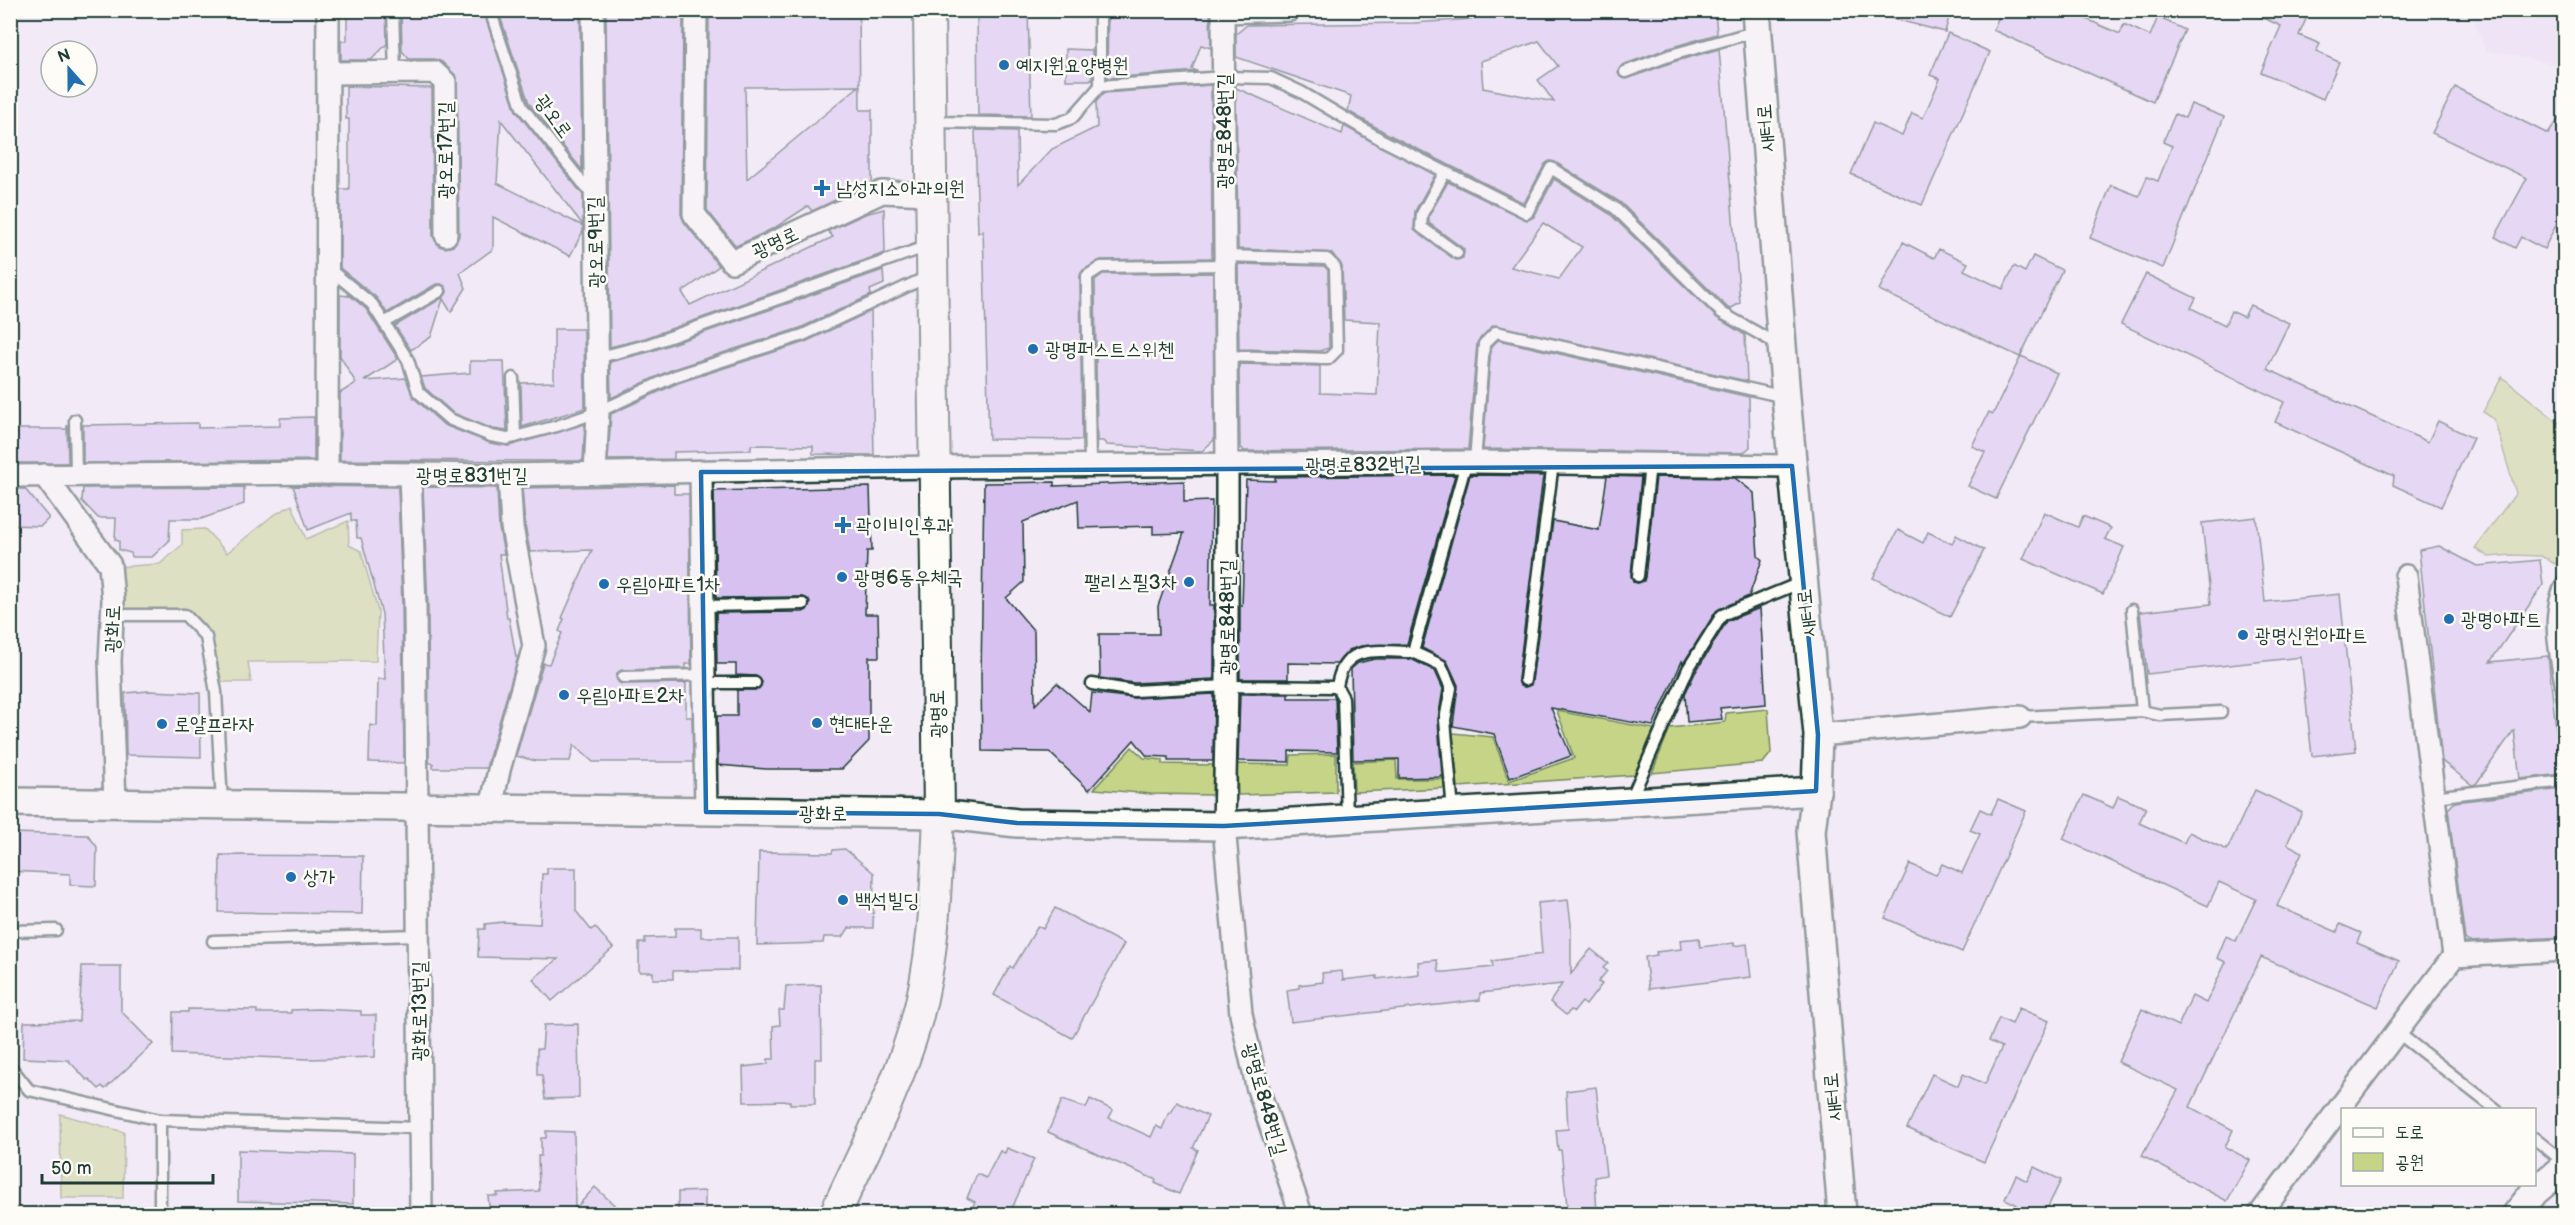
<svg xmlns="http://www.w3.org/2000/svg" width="2575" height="1225" viewBox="0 0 2575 1225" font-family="'Balsamiq Sans','Poor Story',sans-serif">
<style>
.built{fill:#eadef4}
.green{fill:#c6d488;stroke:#72885e;stroke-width:1.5}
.building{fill:#d7c1f1;stroke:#1f3d34;stroke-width:1.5;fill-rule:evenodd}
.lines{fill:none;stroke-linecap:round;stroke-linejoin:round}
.service-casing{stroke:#1f3d34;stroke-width:15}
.minor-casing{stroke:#1f3d34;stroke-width:26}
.tertiary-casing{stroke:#1f3d34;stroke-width:32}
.secondary-casing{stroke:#1f3d34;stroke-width:34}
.service{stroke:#fdfcf7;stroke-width:10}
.minor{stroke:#fdfcf7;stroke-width:21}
.tertiary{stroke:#fdfcf7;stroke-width:27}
.secondary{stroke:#fdfcf7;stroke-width:30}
.marked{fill:none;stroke:#1f6fb2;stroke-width:4.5;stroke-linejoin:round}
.poi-dot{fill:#1f6fb2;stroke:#fdfcf7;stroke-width:2}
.labels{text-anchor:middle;stroke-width:5;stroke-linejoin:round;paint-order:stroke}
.poi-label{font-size:20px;fill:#1f3d34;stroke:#fdfcf7;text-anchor:start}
.street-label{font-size:20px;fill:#1f3d34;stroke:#fdfcf7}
</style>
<rect width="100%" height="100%" fill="#f2eaf5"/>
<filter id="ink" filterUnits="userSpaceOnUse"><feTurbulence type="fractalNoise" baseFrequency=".0167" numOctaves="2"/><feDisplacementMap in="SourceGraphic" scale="12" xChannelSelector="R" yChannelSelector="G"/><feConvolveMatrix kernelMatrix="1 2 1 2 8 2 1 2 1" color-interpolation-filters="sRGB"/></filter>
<g filter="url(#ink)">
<!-- built -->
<path class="built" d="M2471,11H2564V66L2485,50Z"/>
<!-- green -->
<g class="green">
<path d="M2502,377L2564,427V551L2555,564L2541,556L2511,555L2489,557L2475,548L2516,493L2494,419L2483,412Z"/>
<path d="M292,505L306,539L348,521L349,545L361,551L378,611L376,661L248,662L251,682H222L210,632L187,609L120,611L116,567L160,564L182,545V530L205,529L227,553L272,516Z"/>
<path d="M1768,709L1771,753L1763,763L1652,773L1670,728L1725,722L1726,713Z"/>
<path d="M1557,711L1654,729L1634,775L1458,787L1453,733L1493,737L1509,781L1574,758Z"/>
<path d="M1132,747L1144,758L1163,760V764L1213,765L1212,795L1151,794L1094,789Z"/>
<path d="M1336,754V792L1238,795L1237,764L1290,765L1291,755Z"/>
<path d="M1396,760L1397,779H1445V788L1354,792L1353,762Z"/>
<path d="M60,1114L124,1132L123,1198H61Z"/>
</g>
<!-- building -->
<g class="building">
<path d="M347,10H386L387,44L371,60H341V41H347Z"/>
<path d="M401,10H483L516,111L583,195V225L501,120L497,183L583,226V231L570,256L493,217V249L460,273L466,288L451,312L443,299L431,337L411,350L395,326L444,297L447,292L446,287L441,284H436L387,313L377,298L340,268V189H349V119H346V86L432,88L433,236L439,246L446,248L453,246L459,236L457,77L442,62L434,59H409L402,51Z"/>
<path d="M498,10H580L582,170L529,103Z"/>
<path d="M606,10H674V15H683L681,214L684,222L719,266L682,292L690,305L833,237L828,231L865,214L884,209L885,253L645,338L610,347Z"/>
<path d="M753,10H859L860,110H872V183L812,211L808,206L776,227L736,246L707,210L709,15L753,14ZM859,86L747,179L745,87Z"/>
<path d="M977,10H1028L1031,116L978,115Z"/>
<path d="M1108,10H1210L1211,48L1201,45L1192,69L1197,71L1107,78Z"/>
<path d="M1497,10H1715L1717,34L1669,48L1622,65L1618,71L1620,77L1627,79L1673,62L1719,49L1740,303L1730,309L1727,307L1620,202L1555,162L1550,161L1545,164L1524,203L1386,133L1348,111L1351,96L1236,57V34L1247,25L1414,23L1472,19ZM1539,41L1558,66L1538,80L1554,102L1483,88L1481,61Z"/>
<path d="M1887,10H1951L1945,32L1886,17Z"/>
<path d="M2002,10H2066L2120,34L2124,24L2150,36L2158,17L2185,30L2153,102L1993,30Z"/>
<path d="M2246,10H2310L2299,35L2320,44L2316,52L2339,62L2323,99L2261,72L2281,26Z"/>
<path d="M1948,33L1990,52L1922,205L1851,174L1873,123L1902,136L1912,113L1923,118L1940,79L1930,75Z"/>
<path d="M1066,49L1092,50V80H1066Z"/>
<path d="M1211,85L1212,258L1101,260L1083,270L1080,276L1082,440L989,439L983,230L978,233L975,130L1017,131L1018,185L1052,149L1097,127L1096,102L1104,93Z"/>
<path d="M2455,87L2548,134L2565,110V207L2544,249L2521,237L2515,248L2495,237L2527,178L2432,133Z"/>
<path d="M1236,88L1342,134L1344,126L1435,175L1415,211L1414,230L1456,260L1463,258L1464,249L1429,223V216L1448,182L1527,220L1534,217L1554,179L1610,214L1717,318L1745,335L1747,381L1494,325L1477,343L1468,449L1244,451L1240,446L1239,364L1320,366V393L1377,395L1380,322L1344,320L1342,267L1332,253L1238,249ZM1543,223L1582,247L1559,279L1511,267Z"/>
<path d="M2191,104L2224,117L2163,268L2090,238L2111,185L2139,196L2147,177L2158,181L2172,146L2163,142L2175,114L2185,118Z"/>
<path d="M1903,242L1934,258L1939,249L1968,263L1964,270L2003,289L2014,266L2025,272L2033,256L2062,270L2020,357L1879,290Z"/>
<path d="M1238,264L1324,266L1328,270L1329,348L1319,351L1239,349Z"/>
<path d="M883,270L884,284L870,290L871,295L800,328L673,369L611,398L610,362L649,352Z"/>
<path d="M1213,273L1214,440L1202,451L1107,445L1103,441H1097L1095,280L1103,274Z"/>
<path d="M2146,274L2196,298L2191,308L2225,325L2231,311L2244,317L2250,305L2289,323L2267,369L2428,442L2438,421L2473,438L2441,507L2393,485L2394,476L2275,422L2284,402L2121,324Z"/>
<path d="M348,294L366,309L398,359L364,381L406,378L413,397L444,425L490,443L509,446L585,424L583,461L340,460V393L356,383L340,356V295L349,296Z"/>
<path d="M871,311L874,455L813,454V446L751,445V450L674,452V459L608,460L611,414L678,383L805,342Z"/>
<path d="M554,329H584L585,408L522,427L521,383L554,382Z"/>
<path d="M1498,340L1749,397L1750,447L1743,453L1483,449L1491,347Z"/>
<path d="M2021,356L2057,373L1996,499L1968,486L1985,452L1972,446L1989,412L1993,414Z"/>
<path d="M470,361H504L507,431L493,429L453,413L425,388L421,377L470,373Z"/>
<path d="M314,417V460L83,463V425L198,423V428L280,426V418Z"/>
<path d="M67,425L68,463H10V429H67Z"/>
<path d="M1455,475L1407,644L1361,646L1349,650L1337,664L1288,663V679H1240V606H1242L1246,480L1275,481V477Z"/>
<path d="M1470,475L1543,476L1518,679L1520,686L1525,687L1531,685L1532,681L1553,521L1599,530L1607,476L1641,477L1631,575L1633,582L1638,583L1644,581L1645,577L1656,477L1735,478L1754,493L1758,556L1762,560L1749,596L1716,611L1683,664L1682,661L1653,726L1551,708L1571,756L1510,778L1494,734L1453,726L1458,685L1447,661L1422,648Z"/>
<path d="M1184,481V502L1212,501L1210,605H1214V679L1134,683L1100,678L1099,634H1159L1158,606L1184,533L1153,534V526L1079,528L1078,500L1023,522L1024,582L1006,598L1034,631L1035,705L1057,683L1090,712L1092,693L1134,698L1214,694L1213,761H1168V757L1147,756L1134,740L1089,790L1049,752L982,751L981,676L984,483L1054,482V486Z"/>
<path d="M674,485V494H689L691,664H686V668L622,670L617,673L616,678L619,683L623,684L686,683V717H692L693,762H593L574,745L570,761H536L516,756L543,663L549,664L562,633L559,631L564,619L562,618L592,550L530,552L525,525L522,488Z"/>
<path d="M293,486L398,487L402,607L404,763L369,762L370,725L377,726L378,679H385L382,614L361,538H357L356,521H351V513L308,530Z"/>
<path d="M244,487V504L201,519H170L169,541L152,557H132L131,553L119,550V541L115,540L116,518H98L82,501L83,488Z"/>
<path d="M423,487L497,488L499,528L504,554H499L507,618H509L516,657H518L486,768H433V763H429L428,607Z"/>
<path d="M870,487L872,551H867L865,614H878L879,657H869V741L842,769H766L718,765L717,716H737V690H758L762,682L756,676L736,675V664H717L716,613L803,612L807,610L810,604L809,600L803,597L716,598L714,491Z"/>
<path d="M10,489H25L49,518L41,526L10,525Z"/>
<path d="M2044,512L2078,527L2083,516L2111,528L2105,539L2124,547L2103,594L2023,559Z"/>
<path d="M2256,517L2265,602L2340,594L2356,751L2312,756L2301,657L2147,674L2140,612L2211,604L2202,523Z"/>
<path d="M1898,530L1923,543L1928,532L1952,544L1956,535L1984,550L1950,617L1873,578Z"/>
<path d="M2439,546L2477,566L2540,560L2543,585L2490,662L2548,656L2561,774L2520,779L2514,730L2476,784L2472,785L2442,761L2419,550Z"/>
<path d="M1760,608L1766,704L1720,708L1722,719L1687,722L1685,694L1695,673L1727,621Z"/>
<path d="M1375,659H1411L1435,671L1443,689L1438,720L1442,777L1399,778V759L1353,760L1351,669L1358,663Z"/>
<path d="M149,691L200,693L201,757L126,755L125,693Z"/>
<path d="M1240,694H1288V698H1335L1337,752L1289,751V762L1238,761Z"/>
<path d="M2563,789L2565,937L2469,942L2465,939L2448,809L2455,802Z"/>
<path d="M2255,790L2302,812L2287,844L2302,852L2277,906L2337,932L2340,924L2361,933L2357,943L2399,961L2378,1007L2261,957L2190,1107L2233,1130L2225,1147L2250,1160L2227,1201L2142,1156L2178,1090L2118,1062L2142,1009L2178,1026L2192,996L2206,1003L2226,962L2217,958L2226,936L2236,941L2256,899L2219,882L2208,906L2063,839L2084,795L2113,808L2118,796L2146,808L2139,823L2184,843L2189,832L2227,850Z"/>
<path d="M1998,799L2026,811L1962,952L1885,918L1910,864L1936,875L1942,864L1962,873L1980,834L1970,830L1980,809L1991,814Z"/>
<path d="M10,833L88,835L97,847L96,886L70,885V874L10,871Z"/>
<path d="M845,849L874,873L873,928H849L843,937H824L823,943L757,945L759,852L832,853L833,850Z"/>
<path d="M220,855L363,856L362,914L219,912Z"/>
<path d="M547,868H576V911L591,930L595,927L613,948L552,1001L533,979L558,959L478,957L479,929H485V924L503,922L540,924L542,874H547Z"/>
<path d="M1568,900L1571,924V974L1591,949L1608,963L1603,968L1607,971L1598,982L1602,984L1586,1005L1582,1002L1574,1012L1571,1010L1566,1015L1550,1002L1562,984L1480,993V1000L1291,1022L1287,990L1299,988V985L1323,982L1322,973L1342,971L1343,980L1377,976V979L1419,974L1418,962L1437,960L1439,972H1446L1493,967L1492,961L1542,954L1538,903Z"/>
<path d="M1055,908L1124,944L1072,1038L994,995L1010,966L1013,968L1038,926L1043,929Z"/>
<path d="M675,928H701V937H738V970L673,971V979H653V972H639V943H645V938L675,937Z"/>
<path d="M1699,938L1700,947L1734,943V946L1747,944L1751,977L1649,989L1645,957L1657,955L1656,952L1681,949L1680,940Z"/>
<path d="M82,966H121V1011L153,1044L105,1089L102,1086L99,1089L89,1079L87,1080L68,1060L23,1058L24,1022L79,1021Z"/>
<path d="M821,985L822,1059H815V1104H790V1101L744,1102L743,1067L768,1064V1059H774L773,1026L780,1025L779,1010H784L786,986Z"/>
<path d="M2019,1008L2049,1021L1984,1162L1907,1128L1932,1074L1958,1086L1963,1074L1985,1084L2002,1047L1989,1041L1999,1018L2012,1024Z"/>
<path d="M188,1009L257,1010V1013H291V1010L318,1009L361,1011V1015H376L375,1057L310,1059L172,1054L173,1012H188Z"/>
<path d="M578,1024L579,1098L545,1099L542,1075H537V1049H542L544,1025Z"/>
<path d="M1596,1087L1606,1175L1595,1177L1597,1215H1568L1561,1150H1558L1556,1130L1568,1129L1566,1091Z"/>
<path d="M1090,1099L1113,1110L1109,1118L1151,1137L1156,1126L1162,1129L1169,1112L1171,1113L1177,1102L1208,1116L1193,1148L1198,1150L1179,1194L1155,1183L1156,1180L1048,1132L1062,1100L1086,1108Z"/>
<path d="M546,1131L574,1132L575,1209L595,1187L625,1215H490L488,1196H498L497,1193L539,1191L538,1156H541V1138H546Z"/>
<path d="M1007,1148L1034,1159L1009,1215H969L975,1202L967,1198L977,1174L986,1178L1000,1151L1005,1153Z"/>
<path d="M238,1150L353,1154V1204L238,1201Z"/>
<path d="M2034,1167L2061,1180L2044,1215H2011L2016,1204L2005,1199L2016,1175L2027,1181Z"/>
<path d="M705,1191V1215H678V1192Z"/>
</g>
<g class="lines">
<defs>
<g id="service">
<path d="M393,10L395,73"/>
<path d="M490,10L522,107L593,196"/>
<path d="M1625,72L1671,55L1757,31"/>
<path d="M1100,86V10"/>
<path d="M933,122L1056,124L1072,118L1100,86L1224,77L1271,78L1301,92L1382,140L1527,213L1551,168L1615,208L1722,313L1779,345"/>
<path d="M1445,172L1422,214L1421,227L1457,253"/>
<path d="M328,268L372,304L408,360L418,392L449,419L491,436L507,439L557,426L598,412L675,376L803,335L929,276"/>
<path d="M384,323L440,291"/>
<path d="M1224,356L1328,359L1337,350L1335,267L1327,259L1225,256"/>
<path d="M596,358L647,345L928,246"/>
<path d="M513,378L515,437"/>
<path d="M75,420L76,475"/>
<path d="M1475,462L1484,344L1496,332L1785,397"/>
<path d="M1090,467L1087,276L1101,267L1224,265"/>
<path d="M1638,576L1650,464"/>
<path d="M2564,579C2542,616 2558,663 2564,704"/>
<path d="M703,606L803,604"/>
<path d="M2132,610L2142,711"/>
<path d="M112,615H185L206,637L216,692L222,804"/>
<path d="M1413,652L1441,665L1451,688L1445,720L1453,811"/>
<path d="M623,677L705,675"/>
<path d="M1525,680L1553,463"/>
<path d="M705,683H755"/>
<path d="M1092,684L1134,691L1227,686L1337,687C1343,642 1377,652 1413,652L1466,463"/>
<path d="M1337,687L1343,698L1347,817"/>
<path d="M2020,717L2142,711L2160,715L2221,712"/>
<path d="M2434,797L2564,781"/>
<path d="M1631,799L1688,669L1722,615L1802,582"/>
<path d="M10,931L56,930"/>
<path d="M213,941L418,935"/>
<path d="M2397,1032L2497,1110"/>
<path d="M10,1066L29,1090L160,1120"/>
<path d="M2534,1138L2564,1162"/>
<path d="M160,1214V1120L420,1128"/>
</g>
<g id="minor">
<path d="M593,10L598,412L595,474"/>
<path d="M696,10L694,214L732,262L882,192L931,194"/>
<path d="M1223,10L1227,466V686L1224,826L1241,1014L1257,1086L1301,1214"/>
<path d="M1223,12L1289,10"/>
<path d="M328,73L434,72L445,82L446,235"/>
<path d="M701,472L706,812"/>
<path d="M327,473L328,10"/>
<path d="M410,474L415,607L421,1214"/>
<path d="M44,475L110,565L113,600L110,661L115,804"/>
<path d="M10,476L327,473L509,475L934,467L1475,462L1792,466"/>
<path d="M2406,576L2454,956"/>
<path d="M1818,735L2020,717"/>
<path d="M491,808L499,770L534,646L512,527L509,475"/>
<path d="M2260,1214L2454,956L2564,950"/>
</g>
<g id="tertiary">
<path d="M1756,10L1786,397L1818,735L1816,791L1811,831L1842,1214"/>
<path d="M10,802L939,814L1017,823L1224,826L1816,791"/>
<path d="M2517,1214L2535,1191L2564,1167"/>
</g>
<path id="secondary" d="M835,1214C863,1153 896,1091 915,1026C935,957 936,885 939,814L929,10"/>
</defs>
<!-- service casing -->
<use href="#service" class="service-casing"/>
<!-- minor casing -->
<use href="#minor" class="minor-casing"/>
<!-- tertiary casing -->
<use href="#tertiary" class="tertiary-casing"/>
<!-- secondary casing -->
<use href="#secondary" class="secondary-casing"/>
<!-- service -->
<use href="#service" class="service"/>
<!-- minor -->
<use href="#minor" class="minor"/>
<!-- tertiary -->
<use href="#tertiary" class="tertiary"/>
<!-- secondary -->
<use href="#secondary" class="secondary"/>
</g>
</g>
<!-- marked area -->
<path d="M0 0H2575V1225H0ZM1792,466L1818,735L1816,791L1224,826L1017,823L939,814L706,812L701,472Z" fill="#f2eaf5" fill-opacity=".55" fill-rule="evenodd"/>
<path class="marked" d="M1792,466L1818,735L1816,791L1224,826L1017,823L939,814L706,812L701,472Z"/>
<!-- markers -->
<g class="poi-dot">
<circle cx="1004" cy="65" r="6"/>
<path d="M819 179h6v6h6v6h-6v6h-6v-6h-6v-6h6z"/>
<circle cx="1033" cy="349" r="6"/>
<path d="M840 516h6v6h6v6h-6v6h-6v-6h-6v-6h6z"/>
<circle cx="842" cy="577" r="6"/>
<circle cx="1189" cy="582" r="6"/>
<circle cx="604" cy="584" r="6"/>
<circle cx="2449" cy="619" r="6"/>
<circle cx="2243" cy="635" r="6"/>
<circle cx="564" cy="695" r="6"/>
<circle cx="817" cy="723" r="6"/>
<circle cx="162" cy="724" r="6"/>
<circle cx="291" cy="877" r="6"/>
<circle cx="843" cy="900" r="6"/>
</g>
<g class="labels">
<!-- poi labels -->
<g class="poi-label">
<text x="1016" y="72">예지원요양병원</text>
<text x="836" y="195">남성지소아과의원</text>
<text x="1045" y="356">광명퍼스트스위첸</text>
<text x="856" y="532">곽이비인후과</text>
<text x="854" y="584">광명6동우체국</text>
<text x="1177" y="589" text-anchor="end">팰리스필3차</text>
<text x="616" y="591">우림아파트1차</text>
<text x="2461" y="626">광명아파트</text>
<text x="2255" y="642">광명신원아파트</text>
<text x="576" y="702">우림아파트2차</text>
<text x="829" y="730">현대타운</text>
<text x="174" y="731">로얄프라자</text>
<text x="303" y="884">상가</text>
<text x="855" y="907">백석빌딩</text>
</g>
<!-- street labels -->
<g class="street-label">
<text transform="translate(554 116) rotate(54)" y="7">광오로</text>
<text transform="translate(1765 128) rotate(-94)" y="7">새터로</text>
<text transform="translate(1224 131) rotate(-90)" y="7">광명로848번길</text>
<text transform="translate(445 150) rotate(-90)" y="7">광오로17번길</text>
<text transform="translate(595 242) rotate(-91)" y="7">광오로9번길</text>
<text transform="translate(775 242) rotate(-25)" y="7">광명로</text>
<text transform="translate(1363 464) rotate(-1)" y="7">광명로832번길</text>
<text x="472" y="482">광명로831번길</text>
<text transform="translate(1806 613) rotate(-96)" y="7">새터로</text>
<text transform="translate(1227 617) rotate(-90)" y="7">광명로848번길</text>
<text transform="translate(112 629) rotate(-88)" y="7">광화로</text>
<text transform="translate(937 714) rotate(-91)" y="7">광명로</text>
<text x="823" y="820">광화로</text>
<text transform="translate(419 1011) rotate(-90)" y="7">광화로13번길</text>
<text transform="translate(1832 1097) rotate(-95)" y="7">새터로</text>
<text transform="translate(1265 1099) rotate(74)" y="7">광명로848번길</text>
</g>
</g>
<!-- margin -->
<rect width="2575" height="1225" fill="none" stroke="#fdfcf7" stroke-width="36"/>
<rect x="18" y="18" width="2539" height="1189" fill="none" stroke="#1f3d34" stroke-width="2" filter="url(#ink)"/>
<!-- legend -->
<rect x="2341" y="1108" width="195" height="78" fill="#fdfcf7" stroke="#a4b0a9" stroke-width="1.5"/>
<rect x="2353" y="1128" width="30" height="9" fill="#fdfcf7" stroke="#a4b0a9" stroke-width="1.5"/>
<text x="2395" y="1138" font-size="18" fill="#1f3d34">도로</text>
<rect x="2353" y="1153" width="30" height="18" fill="#c6d488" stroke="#a4b0a9" stroke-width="1.5"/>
<text x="2395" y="1168" font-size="18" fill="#1f3d34">공원</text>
<!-- north arrow -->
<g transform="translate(69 69) rotate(339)"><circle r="28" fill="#fdfcf7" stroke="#a4b0a9" stroke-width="1.5"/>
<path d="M0-4.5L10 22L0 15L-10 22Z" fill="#1f6fb2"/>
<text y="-9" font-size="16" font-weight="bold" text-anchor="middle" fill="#1f3d34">N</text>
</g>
<!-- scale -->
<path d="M42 1174v9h171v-9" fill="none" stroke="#1f3d34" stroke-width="3"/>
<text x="51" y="1174" font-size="18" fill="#1f3d34" stroke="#fdfcf7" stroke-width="4.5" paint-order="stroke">50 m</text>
</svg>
